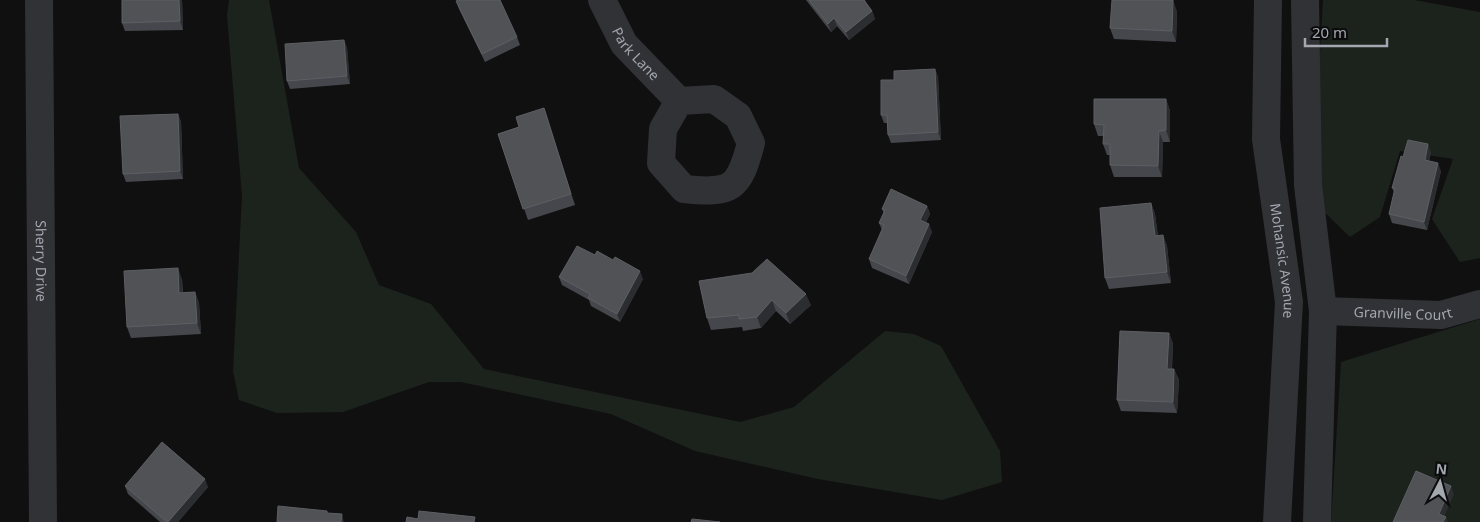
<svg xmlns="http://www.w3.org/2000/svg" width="1480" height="522" viewBox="0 0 1480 522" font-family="'Noto Sans',sans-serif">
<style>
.green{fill:#1c231d}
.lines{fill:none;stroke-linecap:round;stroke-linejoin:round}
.street{stroke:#313235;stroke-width:28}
.wall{fill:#46474c}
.shaded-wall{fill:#2c2d30}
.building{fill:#505256;stroke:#5d5f64}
.labels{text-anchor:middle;stroke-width:4;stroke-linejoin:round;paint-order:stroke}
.street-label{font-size:14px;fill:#a2a7b0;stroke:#0b0b0c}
</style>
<rect width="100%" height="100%" fill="#101011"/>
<!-- green -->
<g class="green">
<path d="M229,0H269L299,168L356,232L379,285L431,304L484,369L740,422L794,407L885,331L914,334L941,346L1000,451L1002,482L942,500L818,479L695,451L611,414L461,382H429L343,412L277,413L239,400L233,371L242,196L227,15Z"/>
<path d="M1323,0H1414L1480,12V258L1460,262L1432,219L1453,159L1400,151L1380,217L1350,237L1318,206L1319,70Z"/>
<path d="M1480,319V522H1331L1341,362Z"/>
</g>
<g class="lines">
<!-- street -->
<g class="street">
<path id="s1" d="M39,0L43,522"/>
<path id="s2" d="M602,0L624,44L679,101"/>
<path id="s3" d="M1268,0L1266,139L1289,302L1277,522"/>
<path d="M1305,0L1308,185L1323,311L1317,522"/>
<path d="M714,99L738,116L751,143C739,189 732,194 684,189L661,163L663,129L679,101Z"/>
<path id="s4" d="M1323,311L1441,315L1480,304"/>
</g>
</g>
<!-- wall -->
<g class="wall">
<path d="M182,0L183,30L125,31L122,23Z"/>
<path d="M806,0H865L866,3L872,11L875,19L849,40L837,26L831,32Z"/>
<path d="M456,1L517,37L520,45L485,62L459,9Z"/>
<path d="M1177,11L1176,42L1114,39L1110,28Z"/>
<path d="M344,40L347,48L350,84L290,89L287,81Z"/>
<path d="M935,69L938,77L941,140L891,143L888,135L887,123H884L881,115Z"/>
<path d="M1166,99L1170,111V142H1163L1162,177H1114L1110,165V155H1107L1103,144V136H1098L1094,124Z"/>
<path d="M544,108L575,205L528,220L498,134L519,127Z"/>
<path d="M178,114L181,122L183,179L126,182L123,174Z"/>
<path d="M1431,152L1429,161L1441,171L1427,230L1392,223L1389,214L1394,192L1392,188L1403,157Z"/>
<path d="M1151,203L1155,214L1158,236L1163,235L1167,246L1171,283L1109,289L1105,278Z"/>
<path d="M927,206L930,214L926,222L932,232L909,284L872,268L869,259L882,230L879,223L884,214L882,209Z"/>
<path d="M595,255L643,279L620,322L591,306L589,300L562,285L559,277Z"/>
<path d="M182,279L183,293L195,292L199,303L201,334L131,338L127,327Z"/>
<path d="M699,281L811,305L790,324L776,311L761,328L743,331L742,327L711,330L707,318Z"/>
<path d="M1169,333L1173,344L1172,369H1174L1179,380L1177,413L1121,411L1117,400Z"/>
<path d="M125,486L208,487L178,522H160L128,494Z"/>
</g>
<!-- shaded-wall -->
<g class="shaded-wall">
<path d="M179,0H182L183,30L180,21Z"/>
<path d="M1173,0L1177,11L1176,42L1172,31Z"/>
<path d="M872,11L875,19L849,40L846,32Z"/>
<path d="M834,18L837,26L831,32L828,24Z"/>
<path d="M344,40L347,48L350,84L347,76Z"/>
<path d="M935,69L938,77L941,140L938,132Z"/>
<path d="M1166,99L1170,111V142L1166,130Z"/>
<path d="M544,108L548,119L575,205L571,194Z"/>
<path d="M178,114L181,122L183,179L180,171Z"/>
<path d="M1159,131L1163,142L1162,177L1158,166Z"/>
<path d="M1428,144L1431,152L1428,168L1425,160Z"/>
<path d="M1438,163L1441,171L1427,230L1424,222Z"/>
<path d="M1151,203L1155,214L1159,247L1155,236Z"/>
<path d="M927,206L930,214L923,228L920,220Z"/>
<path d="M929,224L932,232L909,284L906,276Z"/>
<path d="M1163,235L1167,246L1171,283L1167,272Z"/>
<path d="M178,268L182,279L183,304L179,293Z"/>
<path d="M640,271L643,279L620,322L617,314Z"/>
<path d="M195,292L199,303L201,334L197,323Z"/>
<path d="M806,294L811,305L790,324L786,313Z"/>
<path d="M772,300L776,311L761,328L757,317Z"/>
<path d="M1169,333L1173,344L1171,380L1167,369Z"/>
<path d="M1174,369L1179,380L1177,413L1173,402Z"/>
<path d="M205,479L208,487L178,522H168Z"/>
<path d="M1451,486L1454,494L1442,522L1439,514Z"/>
<path d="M342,514L344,522H341Z"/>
<path d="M1446,517L1448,522H1443Z"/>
</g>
<!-- building -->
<g class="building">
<path d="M122,0H179L180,21L122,23Z"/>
<path d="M459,0H500L517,37L482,54L456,1Z"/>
<path d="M809,0H864L872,11L846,32L834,18L828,24Z"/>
<path d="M1112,0H1173L1172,31L1110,28Z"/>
<path d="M344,40L347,76L287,81L285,44Z"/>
<path d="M935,69L938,132L888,135L887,115H881V80H894V71Z"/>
<path d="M1094,99H1166V130L1159,131L1158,166L1110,165V144H1103L1104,125L1094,124Z"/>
<path d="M544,108L571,194L523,209L498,134L519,127L516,117Z"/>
<path d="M178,114L180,171L123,174L120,116Z"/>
<path d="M1408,140L1428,144L1425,160L1438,163L1424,222L1389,214L1395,188H1392L1401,156L1403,157Z"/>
<path d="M891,189L927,206L920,220L929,224L906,276L869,259L884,225L879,223L885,210L882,209Z"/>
<path d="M1151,203L1155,236L1163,235L1167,272L1105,278L1100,208Z"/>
<path d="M577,246L595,255L597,251L613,260L615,257L640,271L617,314L588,298L590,294L559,277Z"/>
<path d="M767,259L806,294L786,313L772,300L757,317L739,319V315L707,318L699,281L752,273Z"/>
<path d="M178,268L179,293L195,292L197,323L127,327L124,271Z"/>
<path d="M1120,331L1169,333L1167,369H1174L1173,402L1117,400Z"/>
<path d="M162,442L205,479L168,522H167L125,486Z"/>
<path d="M1416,471L1451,486L1439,514L1446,517L1443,522H1393Z"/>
<path d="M278,506L327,511V513L342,514L341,522H277Z"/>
<path d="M419,511L475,517L474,522H406L407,517L418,519Z"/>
<path d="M692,519L720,522H691Z"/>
</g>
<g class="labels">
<!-- street labels -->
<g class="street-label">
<text dy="5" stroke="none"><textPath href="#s2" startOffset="64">Park Lane</textPath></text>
<text dy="5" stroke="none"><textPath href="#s1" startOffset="261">Sherry Drive</textPath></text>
<text dy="5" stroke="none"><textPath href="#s3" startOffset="262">Mohansic Avenue</textPath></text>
<text dy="5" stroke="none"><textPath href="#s4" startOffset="80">Granville Court</textPath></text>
</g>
</g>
<!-- north arrow -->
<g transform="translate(1440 482) rotate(6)" stroke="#0b0b0c" stroke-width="4" paint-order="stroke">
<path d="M0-4L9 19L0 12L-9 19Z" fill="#a2a7b0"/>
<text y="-8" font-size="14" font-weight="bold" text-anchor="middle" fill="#a2a7b0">N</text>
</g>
<!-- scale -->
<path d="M1305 38v8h82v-8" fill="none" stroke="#a2a7b0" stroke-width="2.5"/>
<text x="1312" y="38" font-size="15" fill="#a2a7b0" stroke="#0b0b0c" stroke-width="4" paint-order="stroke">20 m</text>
</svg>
